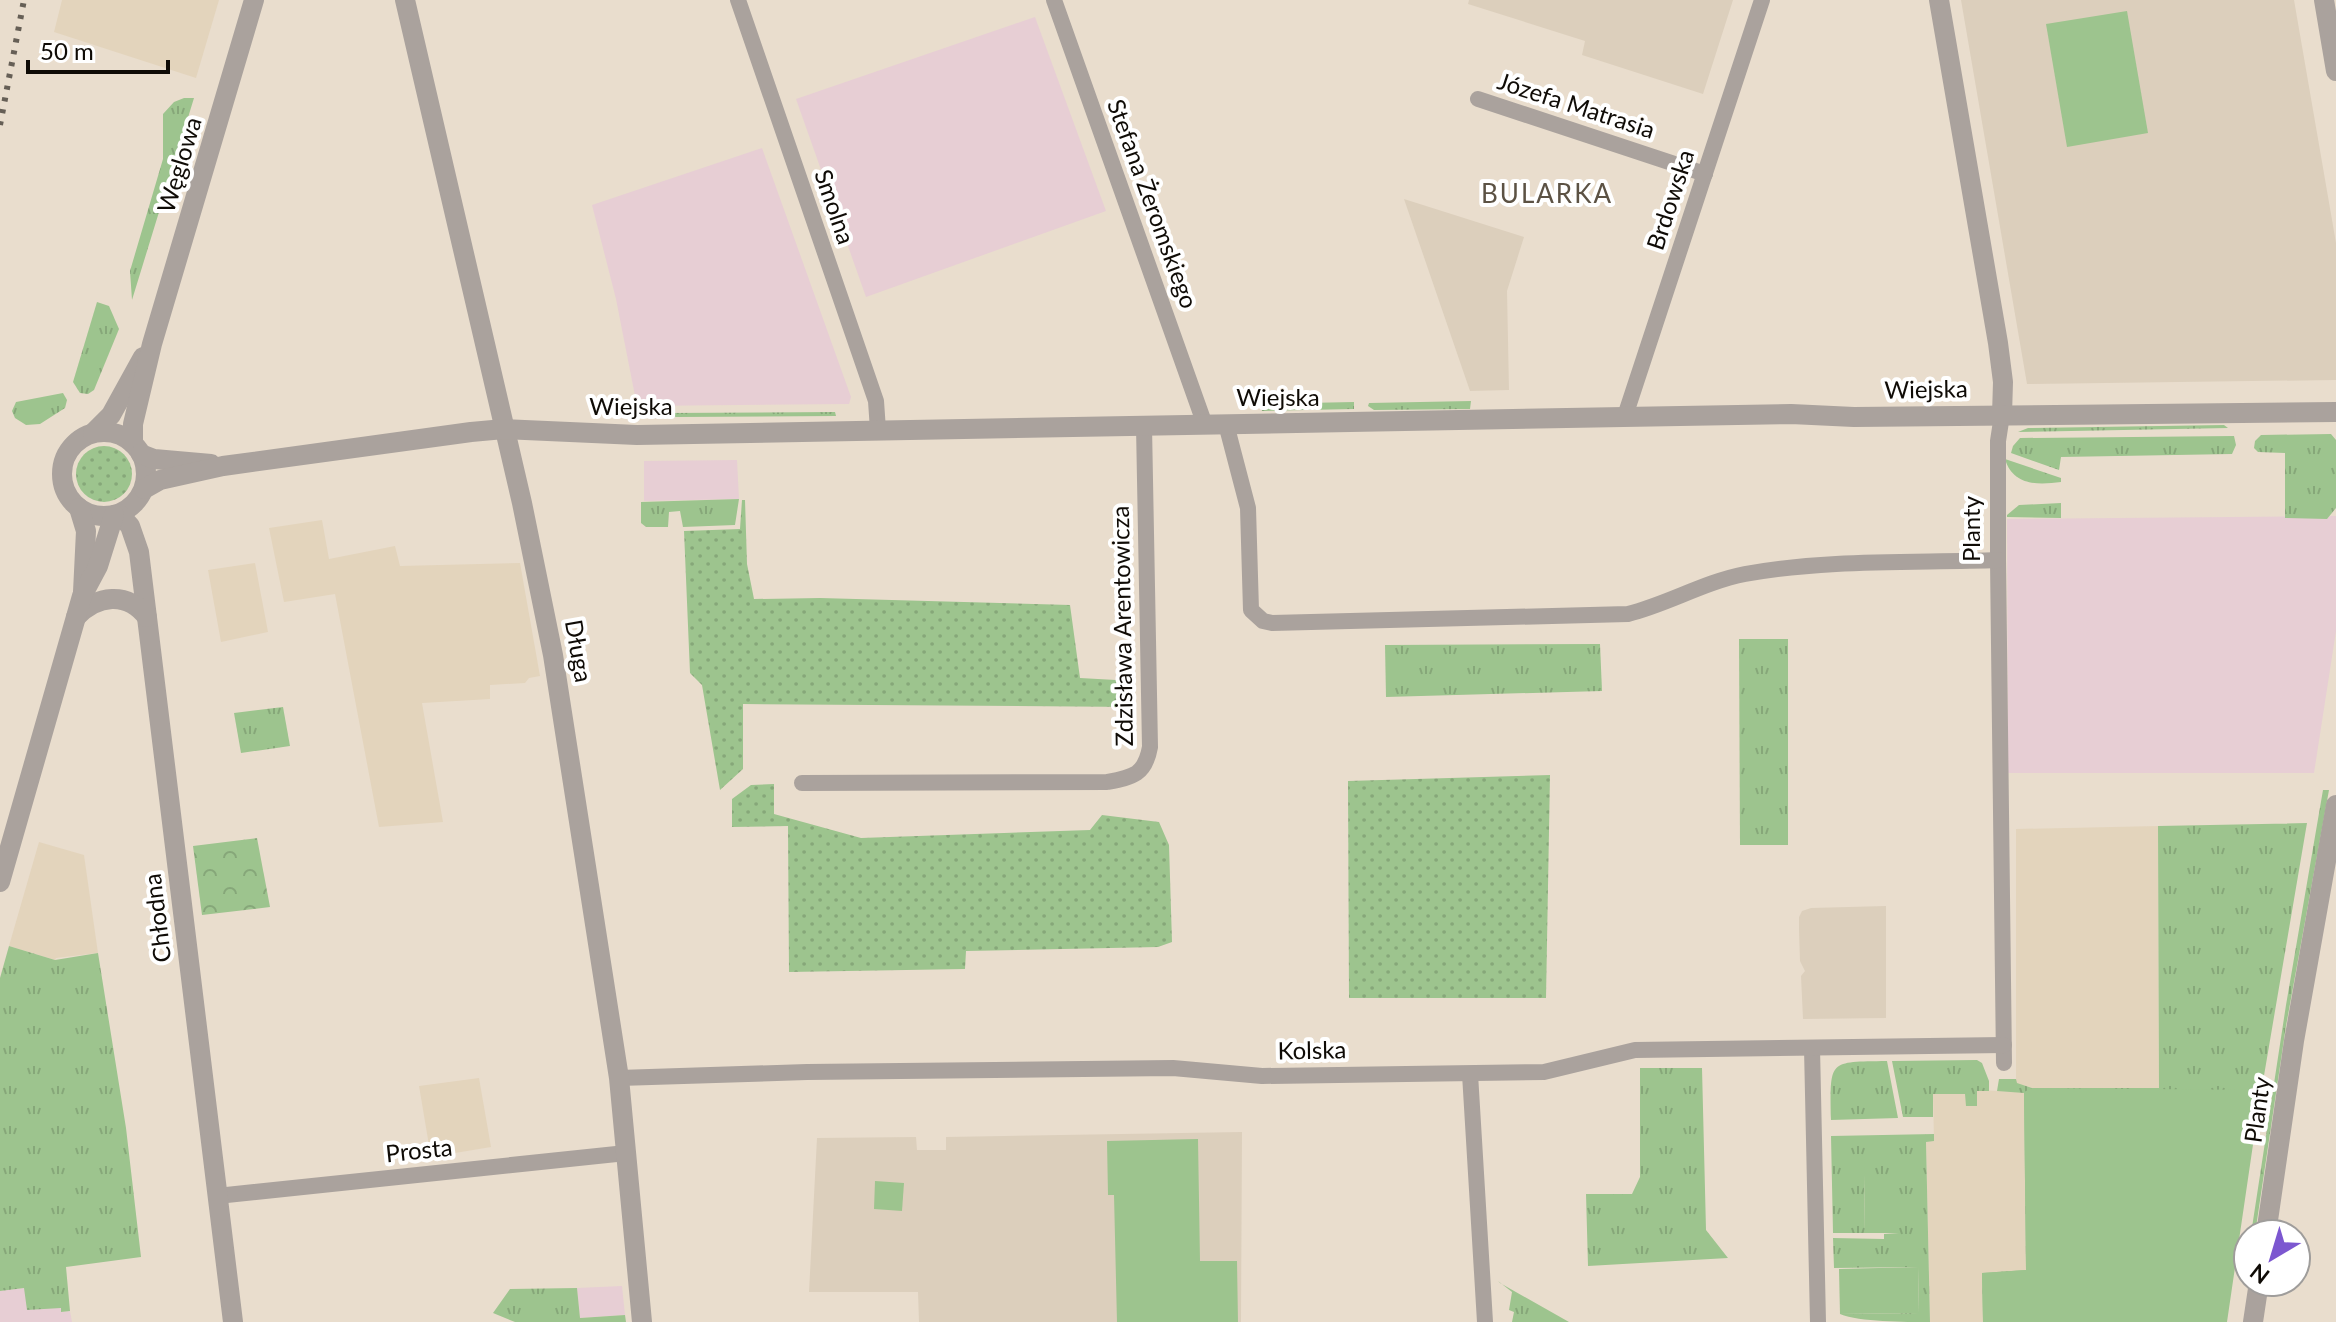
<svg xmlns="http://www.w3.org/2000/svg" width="2336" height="1322" viewBox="0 0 2336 1322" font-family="Lato,sans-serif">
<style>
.commercial{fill:#e7ced4}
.built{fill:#e3d4bc}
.education{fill:#dccfbc}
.grass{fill:url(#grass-tufts)}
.forest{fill:url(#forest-crowns)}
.park{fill:#9dc48e}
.garden{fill:url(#garden-dots)}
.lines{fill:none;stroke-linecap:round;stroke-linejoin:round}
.minor{stroke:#aaa29d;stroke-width:16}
.tertiary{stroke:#aaa29d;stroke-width:20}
.rail{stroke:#665f56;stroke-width:6;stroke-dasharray:4 8;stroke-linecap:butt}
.labels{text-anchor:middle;stroke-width:8;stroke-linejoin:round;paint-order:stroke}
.street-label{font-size:24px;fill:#0f0b06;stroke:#fff}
.neighbourhood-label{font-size:26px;letter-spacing:2px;fill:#5c5244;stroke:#fff}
</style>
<defs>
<pattern id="grass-tufts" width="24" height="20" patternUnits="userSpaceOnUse" patternTransform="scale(2)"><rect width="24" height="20" fill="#9dc48e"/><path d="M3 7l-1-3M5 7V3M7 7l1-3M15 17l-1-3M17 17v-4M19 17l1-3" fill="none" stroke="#86a779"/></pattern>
<pattern id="forest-crowns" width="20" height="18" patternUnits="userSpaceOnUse" patternTransform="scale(2)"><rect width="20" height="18" fill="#9dc48e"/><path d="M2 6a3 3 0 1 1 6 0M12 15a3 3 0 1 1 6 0" fill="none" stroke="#86a779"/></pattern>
<pattern id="garden-dots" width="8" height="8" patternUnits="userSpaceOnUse" patternTransform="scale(2)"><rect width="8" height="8" fill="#9dc48e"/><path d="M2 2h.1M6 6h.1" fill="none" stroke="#86a779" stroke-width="1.8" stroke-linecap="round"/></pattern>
</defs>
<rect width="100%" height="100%" fill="#e9ddcd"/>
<!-- commercial -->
<g class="commercial">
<path d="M1035,17L1106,211L866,297L796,99Z"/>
<path d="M762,148L851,397L849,404L637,406L616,299L592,205Z"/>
<path d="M737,460L739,499L644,501V461Z"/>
<path d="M2336,516V631L2314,773H2008L2007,519Z"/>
<path d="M622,1286L625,1315L580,1318L577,1288Z"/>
<path d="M24,1288L61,1307L62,1312L70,1311L72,1322H0V1291Z"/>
</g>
<!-- built -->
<g class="built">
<path d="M62,0H219L196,78L54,32Z"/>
<path d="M322,520L329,559L395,546L400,566L520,563L540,676L529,678L525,683L490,685V699L422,703L443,822L379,827L335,594L284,602L269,528Z"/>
<path d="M255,563L268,632L221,642L208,570Z"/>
<path d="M2158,826L2159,1088H2032L2016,1083V829Z"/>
<path d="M39,842L84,855L98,953L56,958L55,960L9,946Z"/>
<path d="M479,1078L491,1147L431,1157L419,1086Z"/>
<path d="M1976,1090L2024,1092L2026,1271L1982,1273L1983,1322H1930L1926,1141H1934L1933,1093L1966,1094L1977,1106Z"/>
</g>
<!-- education -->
<g class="education">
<path d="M1469,0H1733L1703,94L1582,55L1585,41L1468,4Z"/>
<path d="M1961,0H2294L2336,243V380L2027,384Z"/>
<path d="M1404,199L1524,237L1507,291L1509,390L1470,391Z"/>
<path d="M1886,906V1018L1803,1019L1801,976L1805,971L1800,961L1799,930V917L1802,911L1811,908Z"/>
<path d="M1242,1132L1241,1322H919L918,1292H809L817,1138L916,1137L917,1150H946V1137Z"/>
</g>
<!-- grass -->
<g class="grass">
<path d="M184,98H194L132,300L130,271L163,159V114L174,102Z"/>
<path d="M97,302L109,306L119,329L94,390L88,394L80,393L73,382Z"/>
<path d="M63,393L67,400L65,408L40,424L26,425L15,418L12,411L16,402Z"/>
<path d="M1471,401L1470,409L1374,410L1368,406L1369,403Z"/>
<path d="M1354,402V409L1262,411L1260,404Z"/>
<path d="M835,412L836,416L676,417L665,413Z"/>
<path d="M2224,425L2228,428L2018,432L2028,428Z"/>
<path d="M2331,434L2336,440V508L2327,519L2285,518V453L2258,452L2254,448L2255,441L2261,435Z"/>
<path d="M2234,436L2236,445L2232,454L2061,457L2059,470L2011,453L2013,446L2020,438Z"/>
<path d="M2005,459L2061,478V482C2038,485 2013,486 2005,459Z"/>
<path d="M739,499L735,525L683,527L680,511L669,512L668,527H646L641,523V502Z"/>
<path d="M2061,503V518L2007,517V515L2019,505Z"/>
<path d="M1739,639H1788V845H1740Z"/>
<path d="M1600,644L1602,691L1386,697L1385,645Z"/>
<path d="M283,707L290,746L241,753L234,713Z"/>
<path d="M2323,790H2329L2286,1026L2255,1234H2251L2286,1005Z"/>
<path d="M2307,823L2259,1105L1983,1322L1982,1273L2026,1270L2024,1093L1997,1091L1999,1079H2016L2017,1083L2032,1088H2159L2158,826Z"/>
<path d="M9,946L55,960L98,953L126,1128L141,1257L66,1267L70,1311L61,1312V1308L27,1310L24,1288L0,1291V978Z"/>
<path d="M1977,1060L1982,1063L1989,1081V1091H1977V1106H1966L1965,1094H1933V1117H1903L1892,1061Z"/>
<path d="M1887,1061L1898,1118L1831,1120C1830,1059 1828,1062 1887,1061Z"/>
<path d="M1640,1068H1702L1706,1230L1728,1258L1588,1266L1586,1194H1632L1640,1177Z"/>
<path d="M1934,1134V1141L1926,1142L1930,1322C1904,1322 1860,1322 1840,1314L1919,1313L1918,1267L1834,1268L1833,1238L1884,1239V1234L1899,1233V1176H1864L1865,1233H1833L1831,1136Z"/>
<path d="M1498,1281L1500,1283L1569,1322H1512L1514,1312L1509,1310L1512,1292Z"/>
<path d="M577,1288L580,1318L625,1315L626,1322H515L493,1313L510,1289Z"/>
</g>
<!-- forest -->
<path class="forest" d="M257,838L270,907L202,915L193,846Z"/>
<!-- park -->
<g class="park">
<path d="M2127,11L2148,133L2067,147L2046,24Z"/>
<path d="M2032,1088L2261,1090L2227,1322H1983L1982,1273L2026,1270L2024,1092Z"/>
<path d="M1198,1139L1200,1261H1237L1238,1322H1117L1114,1195H1108L1107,1141Z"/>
<path d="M1864,1175H1899V1233H1865Z"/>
<path d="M875,1181L904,1183L902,1211L874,1209Z"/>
<path d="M1918,1267L1919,1313L1840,1314L1839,1269Z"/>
</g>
<!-- garden -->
<g class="garden">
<circle cx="104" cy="474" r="28"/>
<path d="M742,500H745L747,564L754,599L820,598L1070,605L1080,678L1134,681L1135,707L743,704V769L720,790L702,685L690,673L684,531L740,529Z"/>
<path d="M1550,775L1546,998H1349L1348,781Z"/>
<path d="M774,784V814L861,838L1090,830L1102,815L1159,822L1169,845L1172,942L1158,947L966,951L965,969L789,972L788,826L732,827V799L751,785Z"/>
</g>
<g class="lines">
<!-- minor -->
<g class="minor">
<path d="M738,0L876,401L878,430"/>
<path d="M1054,0L1205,425"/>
<path d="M1478,99L1705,174"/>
<path d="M2002,415L1998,441V560L2004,1063"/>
<path d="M1625,416L1762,0"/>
<path d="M1226,424L1248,508L1251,610L1263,621L1272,623L1628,614C1668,604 1704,582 1745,574C1826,559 1915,563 1998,560"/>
<path d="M802,783L1107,782C1133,777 1145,775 1150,747L1144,426"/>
<path d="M1812,1048L1818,1322"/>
<path d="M1470,1074L1485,1322"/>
<path d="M619,1078L807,1072L1173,1068L1262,1076L1544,1072L1635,1050L2004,1045"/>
<path d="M217,1196L626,1153"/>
</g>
<!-- tertiary -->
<g class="tertiary">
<path d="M405,0L522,503L553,655L619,1078L642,1322"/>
<path d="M1939,0L1998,343L2003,382L2002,415"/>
<path d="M2324,0L2336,71"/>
<circle cx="104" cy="474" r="42"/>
<path d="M93,433L111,415L143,357"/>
<path d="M133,444V424L152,344L254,0"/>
<path d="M141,454L154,459L211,464"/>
<path d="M144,489L160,480L223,466L471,432L504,429L637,435L1791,414L1854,417L2336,412"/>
<path d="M79,508L86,531L83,592"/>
<path d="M119,514L130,526L139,552L233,1322"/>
<path d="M76,617C97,595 127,591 147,617"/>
<path d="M0,882L82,596L98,566L114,515"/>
<path d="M2266,1234L2294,1041L2336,805"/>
<path d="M2253,1322L2259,1282"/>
</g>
<!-- rail -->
<path class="rail" d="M0,125L24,0"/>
</g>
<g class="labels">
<!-- street labels -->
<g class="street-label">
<text transform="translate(1576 106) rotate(18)" y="8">Józefa Matrasia</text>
<text transform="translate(180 165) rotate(-73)" y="8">Węglowa</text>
<text transform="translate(1671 200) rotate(-72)" y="8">Brdowska</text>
<text transform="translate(1152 204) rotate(70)" y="8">Stefana Żeromskiego</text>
<text transform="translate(834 207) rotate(71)" y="8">Smolna</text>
<text transform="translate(1926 390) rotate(-1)" y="8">Wiejska</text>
<text x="1278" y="406">Wiejska</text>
<text x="631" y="415">Wiejska</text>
<text transform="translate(1972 529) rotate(-90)" y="8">Planty</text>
<text transform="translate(1123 626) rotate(-91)" y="8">Zdzisława Arentowicza</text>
<text transform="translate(578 651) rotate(80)" y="8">Długa</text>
<text transform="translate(158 918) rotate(-97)" y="8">Chłodna</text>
<text transform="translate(1312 1051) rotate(-1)" y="8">Kolska</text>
<text transform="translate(2258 1110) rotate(-82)" y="8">Planty</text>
<text transform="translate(419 1151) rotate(-6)" y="8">Prosta</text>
</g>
<!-- neighbourhood labels -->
<g class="neighbourhood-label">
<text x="1547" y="203">BULARKA</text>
</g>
</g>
<!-- north arrow -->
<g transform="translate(2272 1258) rotate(218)"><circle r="38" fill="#ffffff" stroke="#9f9d9b" stroke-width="2"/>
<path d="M0-6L14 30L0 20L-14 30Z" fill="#7c57d0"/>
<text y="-12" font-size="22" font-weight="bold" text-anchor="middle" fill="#0f0b06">N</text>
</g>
<!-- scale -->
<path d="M28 60v12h140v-12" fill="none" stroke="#0f0b06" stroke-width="4"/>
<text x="40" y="60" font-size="24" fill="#0f0b06" stroke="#ffffff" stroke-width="6" paint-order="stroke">50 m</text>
</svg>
